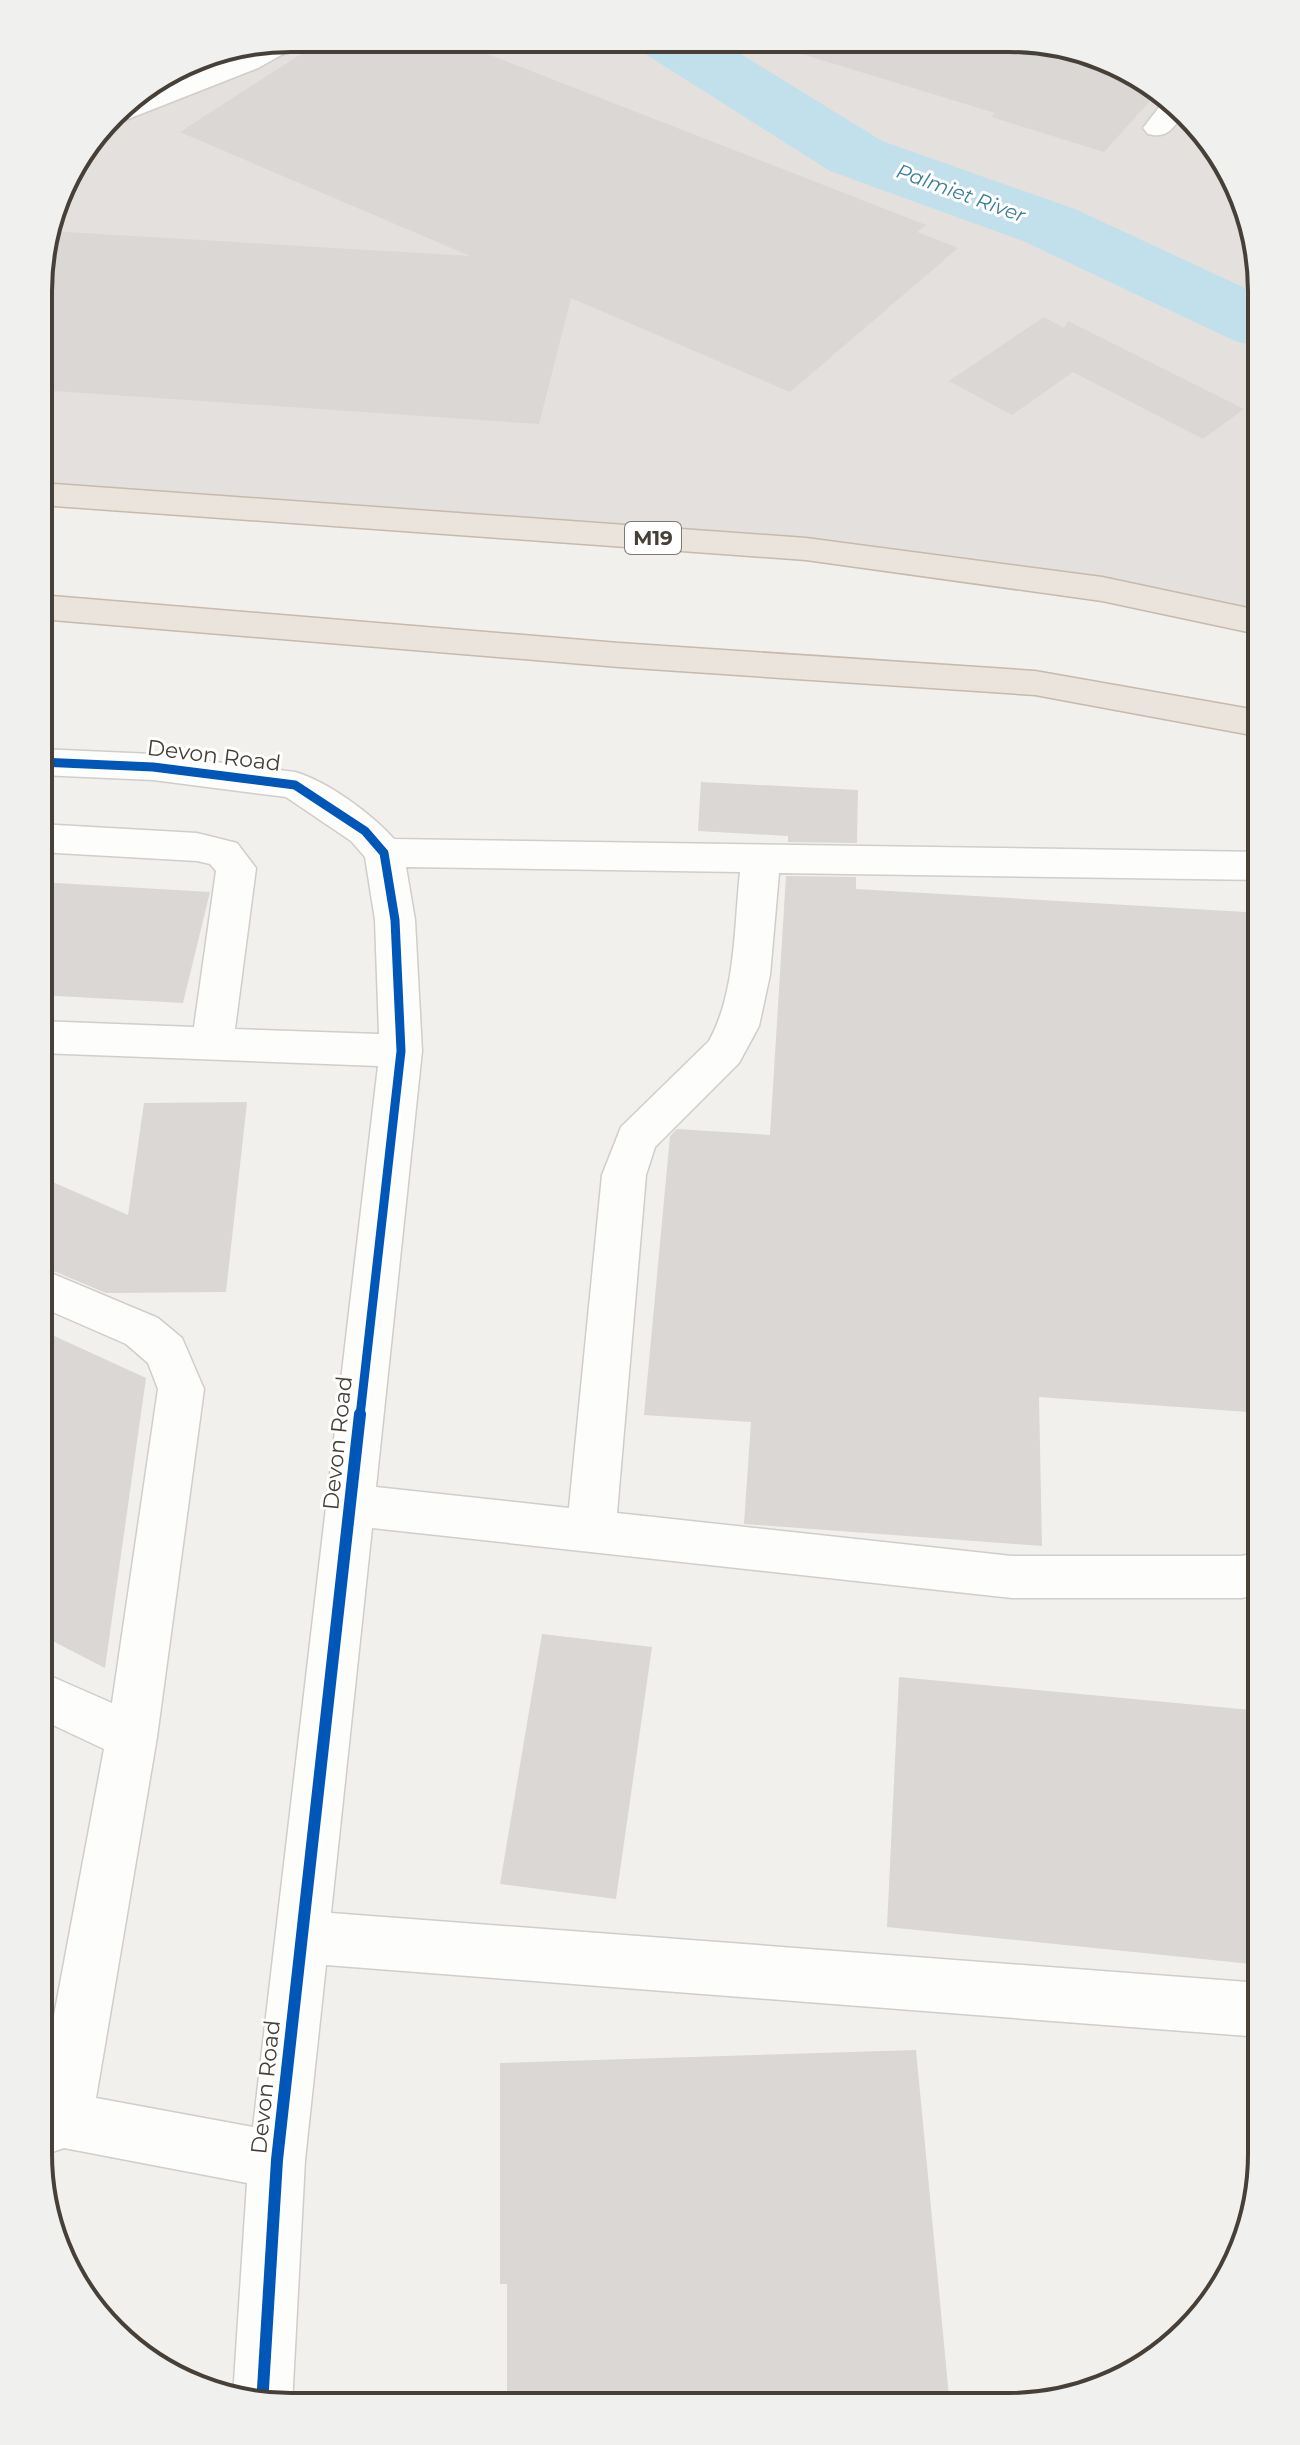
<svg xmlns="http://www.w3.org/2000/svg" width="1300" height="2445" viewBox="0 0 1300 2445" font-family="Montserrat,sans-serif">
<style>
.industrial{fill:#e3e0dd}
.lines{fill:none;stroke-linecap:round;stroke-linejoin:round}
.river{fill:#c2e0eb;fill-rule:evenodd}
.building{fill:#dad7d4}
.minor-casing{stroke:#d0cdcb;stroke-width:3}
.highway-casing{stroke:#c7b9ab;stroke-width:3}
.minor{fill:#fdfdfc;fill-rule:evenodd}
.highway{fill:#eae4dc;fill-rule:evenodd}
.cycleway-far1-casing{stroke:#fff;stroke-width:14}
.cycleway-casing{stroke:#fff;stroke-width:17}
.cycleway-far1{stroke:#0057b8;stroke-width:9}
.cycleway{stroke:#0057b8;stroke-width:12}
.labels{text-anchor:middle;stroke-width:6;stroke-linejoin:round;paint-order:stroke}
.far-water-label{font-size:20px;font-style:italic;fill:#387e9b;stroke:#fff}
.shield{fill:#fff;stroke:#7e7974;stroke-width:2}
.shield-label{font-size:20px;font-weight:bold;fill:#474039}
.street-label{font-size:22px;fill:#474039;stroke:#fff}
.rim{fill:none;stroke:#474039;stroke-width:4}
</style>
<rect width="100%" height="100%" fill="#f2f0ed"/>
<!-- industrial -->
<path class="industrial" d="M291,38L1058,43L1176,101L1249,210L1262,291V619L812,548L40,493V259L64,179L124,101L195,57Z"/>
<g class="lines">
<!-- river -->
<path class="river" d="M637,40L720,41L882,141L1075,209L1262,296V348L1235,341L1023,241L830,171L647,55Z"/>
</g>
<!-- building -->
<g class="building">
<path d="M326,38L449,39L926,225L917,232L958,248L790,392L571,298L539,424L40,390V259L48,231L470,256L180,132Z"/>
<path d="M803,41L1058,43L1158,92L1104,152L991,117L995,113L802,54Z"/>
<path d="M1044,317L1064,328L1068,321L1244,409L1203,439L1073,372L1012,415L949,381Z"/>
<path d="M701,782L858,790L857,843L788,842V836L698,831Z"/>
<path d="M786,876L856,877V889L1262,913V1413L1039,1397L1042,1546L744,1524L751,1422L644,1415L670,1136L677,1129L770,1135Z"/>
<path d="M39,882L210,892L183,1003L39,995Z"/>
<path d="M247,1102L226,1292L106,1293L39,1265V1176L128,1215L144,1103Z"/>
<path d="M39,1329L146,1378L105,1668L39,1634Z"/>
<path d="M542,1634L652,1647L616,1899L500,1884Z"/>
<path d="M899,1677L1262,1711L1261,1965L887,1927Z"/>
<path d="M916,2050L950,2407L507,2406V2284H500V2063Z"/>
</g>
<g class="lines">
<defs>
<g id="minor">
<path d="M291,38H305L301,44L258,68L123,121L108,122L127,99L238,56L258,44Z"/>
<path d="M1167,97L1176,101L1184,113C1173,128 1168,139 1148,134L1143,128Z"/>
<path d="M40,749L153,754L295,772C327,781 372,814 394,839L1262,852V880L779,873L770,975L759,1026L739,1063L655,1147L646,1175L617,1513L1012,1556H1241L1262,1552V1595L1241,1598H1012L372,1528L331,1913L1261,1983V2037L326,1965L305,2160L292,2405H258L233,2397L247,2183L64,2148L38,2157V2101L104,1749L38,1718L39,1671L112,1703L158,1389L148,1363L126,1344L39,1306V1268L158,1318L182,1338L204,1389L157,1737L96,2098L253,2127L378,1066L39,1053V1021L194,1027L216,871L210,864L197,861L39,852V824L197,833L237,843L256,868L235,1029L379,1034L375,920L365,857L351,841L286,797L153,780L40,775ZM406,867L740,872C734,927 736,992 709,1041L621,1127L602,1175L569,1508L376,1487L422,1051L415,920Z"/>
</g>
<g id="highway">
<path d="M40,483L806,538L1102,577L1262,611V635L1102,601L806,560L40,505Z"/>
<path d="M40,595L619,643L1035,671L1262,711V737L1035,695L619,667L40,619Z"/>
</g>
</defs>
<!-- minor casing -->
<use href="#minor" class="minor-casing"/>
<!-- highway casing -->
<use href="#highway" class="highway-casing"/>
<!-- minor -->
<use href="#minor" class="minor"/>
<!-- highway -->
<use href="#highway" class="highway"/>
<defs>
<path id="cycleway-far1" d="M40,762L153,767L295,785L365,831L384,853L395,920L401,1051L360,1416"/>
<path id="cycleway" d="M262,2405L277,2160L360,1414"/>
</defs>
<!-- cycleway-far1 casing -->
<use href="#cycleway-far1" class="cycleway-far1-casing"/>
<!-- cycleway casing -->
<use href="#cycleway" class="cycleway-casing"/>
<!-- cycleway-far1 -->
<use href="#cycleway-far1" class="cycleway-far1"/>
<!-- cycleway -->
<use href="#cycleway" class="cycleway"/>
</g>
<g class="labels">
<!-- far-water labels -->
<g class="far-water-label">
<text transform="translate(961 193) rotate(20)" y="7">Palmiet River</text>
</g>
<!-- shield labels -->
<rect class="shield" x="625" y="522" width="56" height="32" rx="6"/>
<g class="shield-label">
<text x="653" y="545">M19</text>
</g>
<!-- street labels -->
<g class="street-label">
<text transform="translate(214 755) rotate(7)" y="8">Devon Road</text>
<text transform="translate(337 1443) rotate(-84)" y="8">Devon Road</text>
<text transform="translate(265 2087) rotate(-84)" y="8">Devon Road</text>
</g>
</g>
<!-- crop -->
<path d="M0 0H1300V2445H0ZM291 52H1009A239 239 0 0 1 1248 291V2154A239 239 0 0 1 1009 2393H291A239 239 0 0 1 52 2154V291A239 239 0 0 1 291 52Z" fill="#f0f0ef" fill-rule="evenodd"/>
<path class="rim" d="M291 52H1009A239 239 0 0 1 1248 291V2154A239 239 0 0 1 1009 2393H291A239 239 0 0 1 52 2154V291A239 239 0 0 1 291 52Z"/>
</svg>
